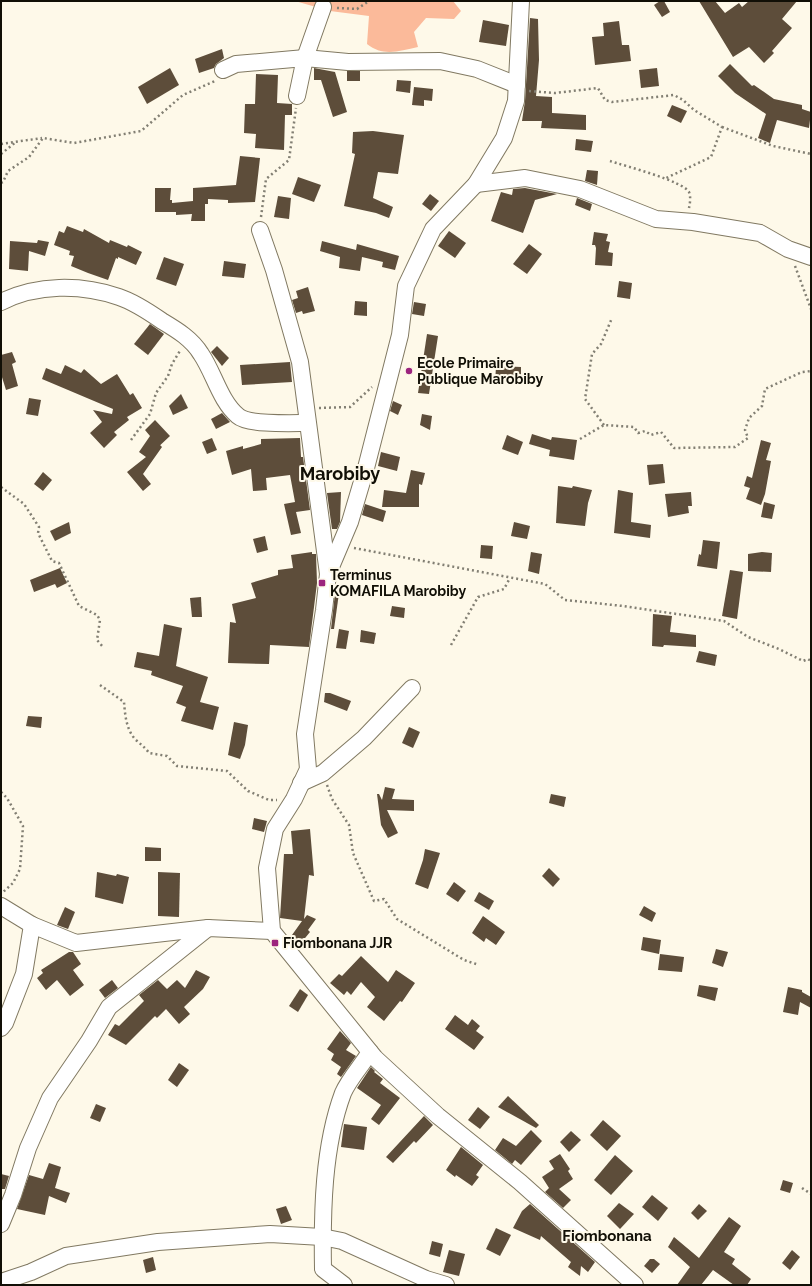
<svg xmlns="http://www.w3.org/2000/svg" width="812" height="1286" viewBox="0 0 812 1286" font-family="Raleway,sans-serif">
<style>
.green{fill:#fbba9a}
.building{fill:#5d4d3a}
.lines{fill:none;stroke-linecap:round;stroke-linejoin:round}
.minor-casing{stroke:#817962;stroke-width:18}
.path{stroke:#827f73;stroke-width:2.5;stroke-dasharray:2 3;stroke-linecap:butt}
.minor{stroke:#fff;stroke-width:16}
.poi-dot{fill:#9c247e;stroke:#fef9e9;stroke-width:1.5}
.labels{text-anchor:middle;stroke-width:4;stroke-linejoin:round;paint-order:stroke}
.poi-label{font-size:14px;font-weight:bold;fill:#110f06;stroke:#fef9e9;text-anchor:start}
.neighbourhood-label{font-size:15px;font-weight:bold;fill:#110f06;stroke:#fef9e9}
.district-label{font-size:18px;font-weight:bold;fill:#110f06;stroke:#fef9e9}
</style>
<rect width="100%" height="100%" fill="#fef9e9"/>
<!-- green -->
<path class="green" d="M295,1H453L461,11L454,19L426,18L414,32L418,47C399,51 383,57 367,44L369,16L330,11Z"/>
<!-- building -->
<g class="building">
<path d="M660,1H664L670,12L662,17L654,5Z"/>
<path d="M699,1H715L725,13L739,3L742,7L749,1H797L782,19L792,28L772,51L774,53L764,63L749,47L733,57Z"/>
<path d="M530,18L538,19L539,60L536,96L552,97V113L586,115V130L541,128L542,121H522L525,101Z"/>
<path d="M483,20L509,25L506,46L479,42Z"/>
<path d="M619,21L622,45H629L631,61L595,65L592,37L604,36L603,23Z"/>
<path d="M222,49L224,58L216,64L214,68L199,73L195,59Z"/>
<path d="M730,64L752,86L754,85L774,99L802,105V109L811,112L809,128L777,120L770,143L758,138L766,114L735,93L718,76Z"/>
<path d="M170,68L179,85L147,104L138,87Z"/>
<path d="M314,68L335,72L347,112L333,117L321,80H314Z"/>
<path d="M657,68L659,86L641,88L639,70Z"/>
<rect x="347" y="71" width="13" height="10"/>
<path d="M256,74L278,75L277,103L292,104V115H285L284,150L255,148L256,134L244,133L245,104H255Z"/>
<path d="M397,80L411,81L410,93L396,91Z"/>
<path d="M414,87L433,89L432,101L424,100V106L412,105Z"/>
<path d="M672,105L687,111L681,123L667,116Z"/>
<path d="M373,131L404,135L398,174L378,172L373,198L393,207L389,218L376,213L344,206L355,154L352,153L353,132Z"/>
<path d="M576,139L593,141L591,152L575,150Z"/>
<path d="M240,156L260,158L255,202L228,203V200L208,199V204H205V221H191L192,214L176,215V212H155V188H171L170,200H172V203L193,201V188L236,185Z"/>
<path d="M587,170L598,171L597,185L585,181Z"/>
<path d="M298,177L321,185L314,202L292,194Z"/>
<path d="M525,188L557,194L535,200L523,233L491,221L501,192L512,195L513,189Z"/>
<path d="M430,194L439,201L431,211L422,204Z"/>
<path d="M278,196L291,198L289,219L274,217Z"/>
<path d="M577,198L592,204L590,211L575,205Z"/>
<path d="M67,226L83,232L84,229L109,243L110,240L127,247L128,245L142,252L136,265L118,257V259L116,258L108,280L88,273L71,266L74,256L69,255L70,251L54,245L59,231L64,233Z"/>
<path d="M449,231L466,243L455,258L438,246Z"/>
<path d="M594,232L608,234L606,241L610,242L608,252L613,253L612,266L595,265L596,248L595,245H592Z"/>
<path d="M38,240L49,242L45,256L29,251L28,271L9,269L10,241L37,243Z"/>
<path d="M322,241L356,250L357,244L399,256L395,270L382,267L383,262L362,257L360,271L339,268L340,257L320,251Z"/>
<path d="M529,244L542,254L527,274L513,264Z"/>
<path d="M164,257L184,264L176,286L156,279Z"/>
<path d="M224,261L246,264L244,278L222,276Z"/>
<path d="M619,281L632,283L630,299L617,297Z"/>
<path d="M308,287L315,311L303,314L302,311L296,313L292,300L298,298L296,291Z"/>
<path d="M355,301L367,302V316L354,315Z"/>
<path d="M414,302L426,304L424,316L412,314Z"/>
<path d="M150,324L164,334L148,355L134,344Z"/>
<path d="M427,334L438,336L429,394L418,393Z"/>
<path d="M217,346L229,358L222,366L211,352Z"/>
<path d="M12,352L16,362L12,364L18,386L6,390L1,374V355Z"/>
<path d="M290,362L292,382L242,385L240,365Z"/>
<path d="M65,365L81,373L84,369L101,384L117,374L130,395L133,393L142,408L127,417L129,420L114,432L117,435L104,448L90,433L102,422L93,410L112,414L113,409L42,379L46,368L61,374Z"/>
<path d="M496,366L521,367V381L505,380V384H495Z"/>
<path d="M181,394L188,408L173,415L169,406Z"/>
<path d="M29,398L41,400L38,416L26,414Z"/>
<path d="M393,401L402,405L398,415L390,411Z"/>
<path d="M222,413L230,422L216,429L211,419Z"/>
<path d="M422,414L432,416L430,430L420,425Z"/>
<path d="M155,420L170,436L155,450L160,445L162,447L143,474L151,484L143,491L127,472L146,457L139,452L150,436L145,430Z"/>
<path d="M532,434L551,440L552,437L577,440L574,460L549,456L550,450L529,444Z"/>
<path d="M507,435L523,442L518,455L502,449Z"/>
<path d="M212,438L217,450L207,454L202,442Z"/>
<path d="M300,438L301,457H303L310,510L296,512L301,533L291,535L284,504L295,502L290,475L266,478L267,490L253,491L251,469L232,475L226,451L243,446V449L261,444V439Z"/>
<path d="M761,440L771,443L766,460L771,461L765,494L761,505L746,499L750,488L744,486L747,476L752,478Z"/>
<path d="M381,452L400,457L397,471L378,466Z"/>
<path d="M663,464L665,483L649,485L647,465Z"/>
<path d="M411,470L425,473L422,485L419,484V507H382L384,490L406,493Z"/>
<path d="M43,472L52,480L43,491L34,484Z"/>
<path d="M558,486L572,488L573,486L592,490L588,503L585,526L556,523Z"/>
<path d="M618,490L633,493L631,522L651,525L650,538L614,533Z"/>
<path d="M341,492L340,522L337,529H332L327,493Z"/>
<path d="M691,492L692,506H688L689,513L668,517L665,494Z"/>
<path d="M764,502L775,505L772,519L761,517Z"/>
<path d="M365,504L386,511L383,522L362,515Z"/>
<path d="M69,522L71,533L55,541L50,531Z"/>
<path d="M514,522L530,526L527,539L511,536Z"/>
<path d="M265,536L268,550L257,553L253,539Z"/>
<path d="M703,540L720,542L717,569L697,566L699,554L701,555Z"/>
<path d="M481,545L493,546L492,559L480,558Z"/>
<path d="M312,552V554H316L317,583L309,647L270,645L269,664L228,663L230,622L236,623L232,604L256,598L251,583L278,575V570L293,568L291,555Z"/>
<path d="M531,552L542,554L539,574L528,571Z"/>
<path d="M762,552L772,553L771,572L748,571V554Z"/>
<path d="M60,568L67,583L57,588L55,584L34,592L30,580Z"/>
<path d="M730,570L743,572L737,619L722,616Z"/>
<path d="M335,593H339L334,629H331Z"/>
<path d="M201,597L202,617H192L190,598Z"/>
<path d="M392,606L405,608L404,618L390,616Z"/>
<path d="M653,614L672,616L670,632L696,635V647L664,645L663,647L652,646Z"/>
<path d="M164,624L182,628L176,666L208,677L200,702L219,707L213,730L181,721L186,707L176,703L183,686L151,675L152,671L134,667L137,652L159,656Z"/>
<path d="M339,629L349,631L346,649L336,648Z"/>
<path d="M361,630L376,633L374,644L360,642Z"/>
<path d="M699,651L717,655L715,666L696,662Z"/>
<path d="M325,693H330L351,701L347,711L324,702Z"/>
<path d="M28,716L42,717L41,728L26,726Z"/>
<path d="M234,722L248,725L245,745L240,759L228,755Z"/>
<path d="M409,727L420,732L413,748L402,743Z"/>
<path d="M385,787L395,789L392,799L414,800V811L387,810L398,833L388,838L381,825L377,794H379L382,800Z"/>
<path d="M551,794L566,797L564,807L549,803Z"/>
<path d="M254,818L267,821L264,832L252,829Z"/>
<path d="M310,829L314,876L309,875L304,919L307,915L316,919L308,930L310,932L301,943L292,935L302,921L280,918L284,854H293L291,831Z"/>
<path d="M145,847L161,848V861H145Z"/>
<path d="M425,849L440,853L428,889L415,884L423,860Z"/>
<path d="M549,868L560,879L553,887L542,876Z"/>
<path d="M97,872L116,876L117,874L129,877L123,904L95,897Z"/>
<path d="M158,872L180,873L179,917L158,916Z"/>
<path d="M454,882L466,891L458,902L446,894Z"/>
<path d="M479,892L494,901L489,910L474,901Z"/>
<path d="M644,906L656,913L652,922L639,915Z"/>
<path d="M65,907L75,912L68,929L57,925Z"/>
<path d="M483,916L505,932L496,945L486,938L484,942L472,933Z"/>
<path d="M643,937L661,940L659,954L641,950Z"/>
<path d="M716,949L728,952L723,967L712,963Z"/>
<path d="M69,952H73L81,964L73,970L84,985L70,996L57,980L46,990L37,978L43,973L41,970Z"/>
<path d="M660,954L684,957L682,972L658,970Z"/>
<path d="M361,956L388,982L396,970L415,983L402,1002L400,1001L384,1021L367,1007L375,997L361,982L351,995L347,991L344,995L330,983L339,974L342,976Z"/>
<path d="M196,970L210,977L203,989L184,1007L190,1014L179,1024L166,1009L157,1018L155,1016L126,1045L108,1035L115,1024L119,1026L144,1001L139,995L158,980L167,989L177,980L185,988Z"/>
<path d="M112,980L118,988L105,998L99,990Z"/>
<path d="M699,985L718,988L715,1001L697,996Z"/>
<path d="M788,987L802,990V992L811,997V1008L800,1002L798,1015L783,1012Z"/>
<path d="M300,989L308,995L298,1012L289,1006Z"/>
<path d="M455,1015L468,1025L472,1019L480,1026L476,1031L484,1037L474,1050L445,1029Z"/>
<path d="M340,1031L351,1043L346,1050L356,1056L341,1077L337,1074L341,1067L331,1060L334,1054L327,1049Z"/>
<path d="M179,1063L189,1070L177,1087L168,1080Z"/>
<path d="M371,1067L375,1071L374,1072L383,1079L380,1083L400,1098L379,1125L371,1119L381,1105L357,1088Z"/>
<path d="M508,1096L539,1125L536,1128L498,1107Z"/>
<path d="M96,1104L106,1108L100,1122L90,1118Z"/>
<path d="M478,1107L490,1117L480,1129L468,1120Z"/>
<path d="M424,1116L433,1125L416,1143L414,1141L393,1163L386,1157Z"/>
<path d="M603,1120L621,1136L607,1151L590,1135Z"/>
<path d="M344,1124L367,1127L364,1150L341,1147Z"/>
<path d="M531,1130L542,1141L521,1165L515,1160L512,1164L495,1150L503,1138L516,1146Z"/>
<path d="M571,1131L581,1140L569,1152L560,1142Z"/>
<path d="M461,1147L483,1165L476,1175L479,1177L472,1186L456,1175L455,1177L446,1170Z"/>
<path d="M560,1154L570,1169L568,1171L573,1179L559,1189L571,1200L563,1208L545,1192L549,1188L542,1177L554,1169L549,1161Z"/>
<path d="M615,1155L633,1171L611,1195L594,1180Z"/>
<path d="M49,1163L61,1167L55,1188L70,1193L66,1203L49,1196L45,1215L17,1209L29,1175L43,1179Z"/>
<path d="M1,1174L9,1176L5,1189H1Z"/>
<path d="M783,1180L793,1183L790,1193L780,1190Z"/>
<path d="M652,1195L668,1208L658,1221L642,1207Z"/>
<path d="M619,1203L634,1214L620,1229L607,1216Z"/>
<path d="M530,1204L595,1262L588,1272L581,1266L580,1276L568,1267L571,1262L541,1236L540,1240L513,1228L522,1211Z"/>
<path d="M699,1204L707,1211L698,1220L691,1213Z"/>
<path d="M286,1206L292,1220L281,1224L276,1209Z"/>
<path d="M729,1217L741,1226L724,1252L735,1259L732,1264L751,1279L747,1285H734L713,1270L701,1285H677L690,1267L668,1247L674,1237L699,1258Z"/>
<path d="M496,1228L511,1235L500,1256L486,1249Z"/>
<path d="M432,1241L443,1244L440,1257L429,1254Z"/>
<path d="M449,1250L465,1254L459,1276L443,1272Z"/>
<path d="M792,1250L800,1257L790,1270L782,1263Z"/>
<path d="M153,1257L156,1270L146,1273L143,1260Z"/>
<path d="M650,1259H654L660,1264L652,1273L644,1266Z"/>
</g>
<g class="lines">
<defs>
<g id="minor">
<path d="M223,70L236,64L305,58L348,62L440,61L477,69L517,85"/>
<path d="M297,96L305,58L323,7"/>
<path d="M476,184L525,178L580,189L656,219L693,222L760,233L788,249L811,257"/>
<path d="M260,230L274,270L300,362L328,574L324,610L305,734L308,769L294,799L275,829L267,868L272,931L375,1058L438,1116L520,1182L635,1285"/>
<path d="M1,302C37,284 81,284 119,297C134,302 149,312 162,321C177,330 192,339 201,354C214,373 220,401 238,416C248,425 293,423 307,423"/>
<path d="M328,574L350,522L366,468L400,335L406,286L433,229L476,184L504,138L516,101L521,1"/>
<path d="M301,783L323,773L364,738L412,688"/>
<path d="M1,906L32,925L24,974L5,1023L1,1028"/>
<path d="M32,925L76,943L208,928L272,931"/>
<path d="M1,1224L13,1195L28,1148L50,1098L89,1041L109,1007L208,928"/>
<path d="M1,1282L31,1272L66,1256L158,1242L270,1234L322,1237L342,1241L426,1279L446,1285"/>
<path d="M344,1285L323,1269C322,1212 323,1147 343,1093C349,1079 362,1065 370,1052"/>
</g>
</defs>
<!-- minor casing -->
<use href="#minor" class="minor-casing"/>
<!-- path -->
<g class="path">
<path d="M337,8L357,9L369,1"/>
<path d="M529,91L555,93L598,88L605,100L612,102L674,95L683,100L694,110L722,127L711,157L664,179"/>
<path d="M722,127L773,146L811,154"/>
<path d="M1,144L42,138"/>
<path d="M1,154L16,142"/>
<path d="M610,161C625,166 683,181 689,192C691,197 690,203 689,208"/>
<path d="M1,183L3,182L8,171L29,157L43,138L74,143L141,131L183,95L215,81"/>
<path d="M261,217L266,179L289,160L296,108"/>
<path d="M795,266L811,309"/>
<path d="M319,408L350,407L372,387"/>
<path d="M604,425L585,399L592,354L601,344L612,318"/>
<path d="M580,439L604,425L634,427L638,433L645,431L651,435L661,432L674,448L735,447L748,438L745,430L749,418L762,406L765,389L802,372L811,371"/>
<path d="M131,440L150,414L156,393L168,376L172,364L181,349"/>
<path d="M1,487L24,504L39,527L38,533L52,561L59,563L79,606L97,615L100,620L97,640L103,647"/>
<path d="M354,548L545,584L565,600L623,606L724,621L748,637L779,649L803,661L808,659L811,661"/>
<path d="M451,645L478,597L504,589L510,578"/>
<path d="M100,685L124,702C125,714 126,729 135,739C140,744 145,747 149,753L167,756L177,766L227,771L248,791L269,800H277"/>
<path d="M327,785L332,799L349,825L353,853L374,901L384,899L397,919L464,960L479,965"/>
<path d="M1,792L7,798L23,826L20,869L13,883L2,893"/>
<path d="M802,1188L811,1194"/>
</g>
<!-- minor -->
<use href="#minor" class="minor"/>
</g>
<!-- markers -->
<g class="poi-dot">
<circle cx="409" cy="371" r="4"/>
<rect x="318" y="579" width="8" height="8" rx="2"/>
<rect x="271" y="939" width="8" height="8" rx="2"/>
</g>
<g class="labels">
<!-- poi labels -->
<g class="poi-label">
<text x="417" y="368">Ecole Primaire<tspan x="417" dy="16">Publique Marobiby</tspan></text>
<text x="330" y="580">Terminus<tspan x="330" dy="16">KOMAFILA Marobiby</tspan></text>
<text x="283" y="948">Fiombonana JJR</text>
</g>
<!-- neighbourhood labels -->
<g class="neighbourhood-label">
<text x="607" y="1241">Fiombonana</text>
</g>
<!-- district labels -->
<g class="district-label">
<text x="340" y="480">Marobiby</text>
</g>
</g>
<!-- border -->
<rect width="812" height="1286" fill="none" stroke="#110f06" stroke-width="4"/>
</svg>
